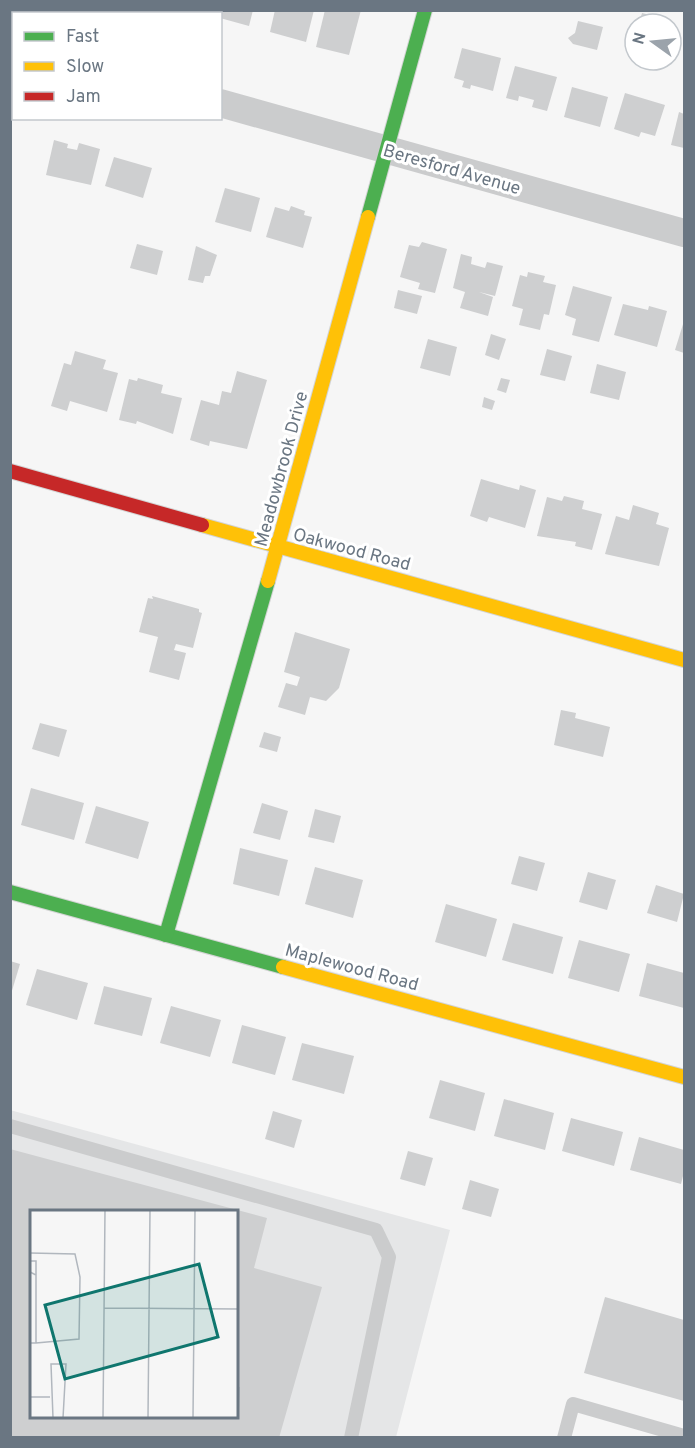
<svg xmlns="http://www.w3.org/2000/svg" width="695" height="1448" viewBox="0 0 695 1448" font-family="Overpass,sans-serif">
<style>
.built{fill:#e5e6e7;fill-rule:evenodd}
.building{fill:#cecfd0;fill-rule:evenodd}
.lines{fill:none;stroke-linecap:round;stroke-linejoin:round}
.fast-casing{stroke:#d3d4d4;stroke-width:16}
.slow-casing{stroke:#d3d4d4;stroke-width:16}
.jam-casing{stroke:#d3d4d4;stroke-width:16}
.lane{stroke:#cbcccd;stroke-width:14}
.street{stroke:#cbcccd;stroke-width:28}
.fast{stroke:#4caf50;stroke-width:14}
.slow{stroke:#ffc107;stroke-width:14}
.jam{stroke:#c62828;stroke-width:14}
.labels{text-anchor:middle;stroke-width:6;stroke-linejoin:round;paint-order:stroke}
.street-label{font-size:18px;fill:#6a7682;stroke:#fff}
.inset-road{fill:none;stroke:#b1b7be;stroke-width:1.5}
.view{fill:#0f766e;fill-opacity:0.15;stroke:#0f766e;stroke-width:3}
.inset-edge{fill:none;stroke:#6a7682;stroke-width:3}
</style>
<rect width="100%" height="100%" fill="#f6f6f6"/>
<!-- built -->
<path class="built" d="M10,1110L450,1230L396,1437H11ZM32,1211H237V1416H32Z"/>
<!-- building -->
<g class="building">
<path d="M215,10H253L249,26L220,18V14H214Z"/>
<path d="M275,10H314L306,42L270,32Z"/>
<path d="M325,10H361L349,55L316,47Z"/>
<path d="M642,13L665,19L663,24H639Z"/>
<path d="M578,21L603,27L597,50L573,44L568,38L575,33Z"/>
<path d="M462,48L501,58L493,91L471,85L470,89L462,87L464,81L454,78Z"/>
<path d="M515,66L557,77L547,111L532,107L534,100L519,96L518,101L506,98Z"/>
<path d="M572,87L608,97L600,127L564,117Z"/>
<path d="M625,93L665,105L655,136L641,132L639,137L614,129Z"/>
<path d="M679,112L684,114V148L671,145Z"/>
<path d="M54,140L68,144L67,148L77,150L79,143L100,149L91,185L46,175Z"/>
<path d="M114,157L152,168L143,198L105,186Z"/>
<path d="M225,188L260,198L251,232L215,222Z"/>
<path d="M291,206L305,211L304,215L312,217L303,248L266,237L275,207L289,211Z"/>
<path d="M422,242L447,249L435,293L418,289L420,283L400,277L409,245L419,247Z"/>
<path d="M137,244L163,251L157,275L130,268Z"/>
<path d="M196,246L217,255L210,276H205L203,283L188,280Z"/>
<path d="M461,254L472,257L471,264L485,268L487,262L503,266L495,296L479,292L493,297L488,316L460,308L465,292L453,288Z"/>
<path d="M528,272L545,276L543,282L556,285L549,315L544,314L540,330L519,325L523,309L512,306L520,275L527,277Z"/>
<path d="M573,286L612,297L599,342L572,335L576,319L565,315Z"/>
<path d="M398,290L422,296L417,314L394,308Z"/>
<path d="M623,304L648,310L649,306L667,311L657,347L614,335Z"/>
<path d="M684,321V353L675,350Z"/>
<path d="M491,334L506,339L499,360L485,355Z"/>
<path d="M428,339L457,347L450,376L420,368Z"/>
<path d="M547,349L572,356L565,381L540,375Z"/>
<path d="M75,351L106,360L103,369L118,373L107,412L70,401L67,411L51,406L64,363L71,365Z"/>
<path d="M597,364L626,372L619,400L590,393Z"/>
<path d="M237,371L267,380L247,449L210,441L209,446L190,440L201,400L219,405L222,391L231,393Z"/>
<path d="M138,378L163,385L161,393L182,398L173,434L137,421L136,424L119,420L129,379L137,381Z"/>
<path d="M501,378L510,380L506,393L497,390Z"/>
<path d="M484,397L495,401L492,410L482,407Z"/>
<path d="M481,479L519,490L520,485L536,490L525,528L489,517L487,522L470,516Z"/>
<path d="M564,496L584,501L582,509L602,514L592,550L575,546L576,542L537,536L547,497L562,501Z"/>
<path d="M633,505L659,513L656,524L669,528L659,566L605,554L616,516L629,520Z"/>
<path d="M152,596L199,609V612L202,613L193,648L176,644L174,650L186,653L179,680L149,672L158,637L139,632L148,598L153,599Z"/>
<path d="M295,632L350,649L339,688L326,701L310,697L305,715L278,707L286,683L297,686L300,677L284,672Z"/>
<path d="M561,710L576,713L575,718L610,727L603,757L554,745Z"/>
<path d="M40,723L67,730L59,757L32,749Z"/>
<path d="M264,732L281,737L277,752L259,747Z"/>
<path d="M31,788L84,803L74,840L21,825Z"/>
<path d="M262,803L288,811L280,840L253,833Z"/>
<path d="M96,806L149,822L138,859L85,843Z"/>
<path d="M315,809L341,816L334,843L308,837Z"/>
<path d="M240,848L288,860L279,896L233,884Z"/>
<path d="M519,856L545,863L537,891L511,884Z"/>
<path d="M315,867L363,880L353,918L305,904Z"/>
<path d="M588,872L616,880L607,910L579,902Z"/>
<path d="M656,885L684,894L677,922L647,913Z"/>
<path d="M446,904L497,919L486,957L435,942Z"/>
<path d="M513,923L563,937L553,974L502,960Z"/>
<path d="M579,940L630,954L619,992L568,978Z"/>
<path d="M10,961L20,964L11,994H10Z"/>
<path d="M647,963L684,973V1008L639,996Z"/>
<path d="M37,969L88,983L77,1020L26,1005Z"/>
<path d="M104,986L152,998L142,1036L94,1024Z"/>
<path d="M171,1006L221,1020L210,1057L160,1043Z"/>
<path d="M242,1025L286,1037L275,1075L232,1063Z"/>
<path d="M302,1043L354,1056L344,1094L292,1080Z"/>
<path d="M440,1080L485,1093L475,1131L429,1118Z"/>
<path d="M504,1099L554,1113L545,1150L494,1136Z"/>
<path d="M273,1111L302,1120L294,1148L265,1139Z"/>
<path d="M571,1118L623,1132L614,1166L562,1151Z"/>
<path d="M639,1137L684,1150V1172L681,1184L630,1170Z"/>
<path d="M10,1149L267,1218L254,1268L322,1287L279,1438H10ZM32,1211H237V1416H32Z"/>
<path d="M408,1151L433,1158L425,1186L400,1179Z"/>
<path d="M470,1180L499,1189L491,1217L462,1209Z"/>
<path d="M605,1297L684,1320V1401L584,1373Z"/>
</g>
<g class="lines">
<defs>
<g id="fast">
<path d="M368,217L425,10"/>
<path d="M10,892L283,967"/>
<path d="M166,935L268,581"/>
</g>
<g id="slow">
<path d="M202,525L684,660"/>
<path d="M268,581L368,217"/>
<path d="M283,967L684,1077"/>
</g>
<path id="jam" d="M10,471L202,525"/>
</defs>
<!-- fast casing -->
<use href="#fast" class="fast-casing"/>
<!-- slow casing -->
<use href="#slow" class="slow-casing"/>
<!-- jam casing -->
<use href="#jam" class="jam-casing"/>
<!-- lane -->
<g class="lane">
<path d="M10,1126L376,1230L389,1257L351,1438"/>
<path d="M564,1438L573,1404L684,1436"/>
</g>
<!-- street -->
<g class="street">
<path d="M10,43L14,44"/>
<path d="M220,103L684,233"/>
</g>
<!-- fast -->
<use href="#fast" class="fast"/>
<!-- slow -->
<use href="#slow" class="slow"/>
<!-- jam -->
<use href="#jam" class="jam"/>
</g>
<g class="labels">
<!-- street labels -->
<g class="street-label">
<text transform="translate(452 169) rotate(16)" y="6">Beresford Avenue</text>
<text transform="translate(281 469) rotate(-75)" y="6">Meadowbrook Drive</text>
<text transform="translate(352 549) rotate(15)" y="6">Oakwood Road</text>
<text transform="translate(352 967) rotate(15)" y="6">Maplewood Road</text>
</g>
</g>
<!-- overview -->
<g transform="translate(30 1210)">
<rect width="208" height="208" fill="#f6f6f6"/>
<path class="inset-road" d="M0,43L45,44L50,67L49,129L6,133M0,51H6V65M0,62L6,65V133H0M74,98L209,99M0,187H20M23,208L21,154H36L33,208M73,208L75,0M118,208L120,0M163,208L165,0M208,208L209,177"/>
<path class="view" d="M169,54L188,127L35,169L15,95Z"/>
<rect width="208" height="208" class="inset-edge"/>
</g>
<!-- border -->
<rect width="695" height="1448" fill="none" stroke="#6a7682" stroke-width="24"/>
<!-- legend -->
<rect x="12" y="12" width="210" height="108" fill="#ffffff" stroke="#c3c8cd" stroke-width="1.5"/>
<rect x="24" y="32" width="30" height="9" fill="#4caf50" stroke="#c3c8cd" stroke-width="1.5"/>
<text x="66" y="42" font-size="18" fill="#6a7682">Fast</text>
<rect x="24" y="62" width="30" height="9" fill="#ffc107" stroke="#c3c8cd" stroke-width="1.5"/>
<text x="66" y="72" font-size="18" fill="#6a7682">Slow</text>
<rect x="24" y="92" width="30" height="9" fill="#c62828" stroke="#c3c8cd" stroke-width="1.5"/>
<text x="66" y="102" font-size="18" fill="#6a7682">Jam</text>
<!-- north arrow -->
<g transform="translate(653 42) rotate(285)"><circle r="28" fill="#ffffff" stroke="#c3c8cd" stroke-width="1.5"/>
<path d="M0-4.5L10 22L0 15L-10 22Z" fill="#9ba3ab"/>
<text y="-9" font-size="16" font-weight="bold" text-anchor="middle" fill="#6a7682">N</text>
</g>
</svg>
